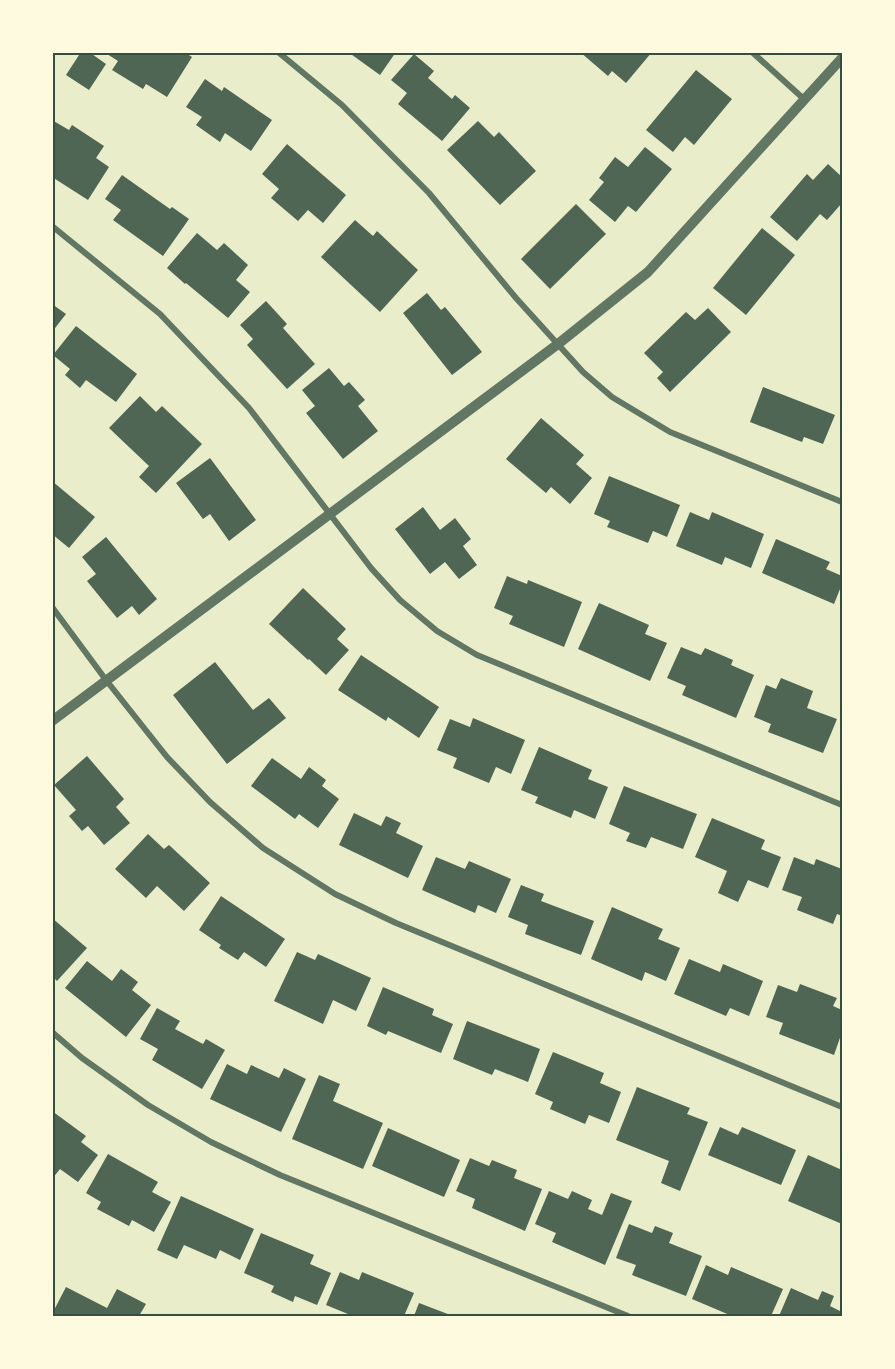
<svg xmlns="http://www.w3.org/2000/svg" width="895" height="1369" viewBox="0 0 895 1369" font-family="'Fira Sans',sans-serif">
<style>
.building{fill:#4f6655}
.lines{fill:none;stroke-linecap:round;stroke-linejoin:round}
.minor{stroke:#617663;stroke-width:6}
.tertiary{stroke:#617663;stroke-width:10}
.neatline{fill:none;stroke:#344e41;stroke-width:2}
</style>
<rect width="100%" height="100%" fill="#e9edc9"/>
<!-- building -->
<g class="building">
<path d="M81,52H89L106,64L89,90L66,75Z"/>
<path d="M104,52H184L192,57L167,97L146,84L143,89L112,70L118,61Z"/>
<path d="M348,52H396L380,75Z"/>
<path d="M580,52H652L626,83L612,71L608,76Z"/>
<path d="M414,54L434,71L428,78L452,99L455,95L470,108L442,141L398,104L407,93L391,80Z"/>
<path d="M696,70L732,99L694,145L685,137L673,152L646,130Z"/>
<path d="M205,79L222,91L224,87L272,120L251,151L225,133L220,142L196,125L202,117L186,107Z"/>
<path d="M52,120L69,130L72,125L104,146L96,158L109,167L88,200L52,177Z"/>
<path d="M478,121L494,137L499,132L536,171L500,205L447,150Z"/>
<path d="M287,144L346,195L323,223L308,210L298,221L271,198L279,189L262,174Z"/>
<path d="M645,147L672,169L636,212L628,206L615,222L589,200L604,182L599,178L615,157L628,167Z"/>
<path d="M828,164L842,177V203L827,220L820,214L797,241L770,217L807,174L813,180Z"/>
<path d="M122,175L170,209L172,207L189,219L163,256L113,220L121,210L105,199Z"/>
<path d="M576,204L606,234L550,289L521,259Z"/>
<path d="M355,220L373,236L377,231L418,270L380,312L321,257Z"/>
<path d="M762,228L795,255L746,315L713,288Z"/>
<path d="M197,233L217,250L224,243L248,265L236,280L250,292L228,318L186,283L185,284L167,268Z"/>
<path d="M427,293L441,310L445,307L482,352L452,375L403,313Z"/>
<path d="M266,301L287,324L283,328L315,364L287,389L247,345L253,339L240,325Z"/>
<path d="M52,304L66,314L52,332Z"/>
<path d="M708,308L731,332L670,392L657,378L663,372L644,353L686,312L695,320Z"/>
<path d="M76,326L137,374L116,402L86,380L80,388L65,375L70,369L53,355Z"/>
<path d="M329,368L344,386L349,382L365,400L358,406L378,431L343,459L306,413L315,406L302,390Z"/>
<path d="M763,387L835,415L823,444L804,437L802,442L750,422Z"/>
<path d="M140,396L156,412L162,406L202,444L156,493L139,477L149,466L109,428Z"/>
<path d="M541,418L584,455L576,464L592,478L570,504L551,487L546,493L506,459Z"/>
<path d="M210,458L256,520L229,541L210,514L203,519L176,483Z"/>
<path d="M609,476L680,505L667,537L653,531L648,543L607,527L610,521L594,514Z"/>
<path d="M52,481L95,517L69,548L52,534Z"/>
<path d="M423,507L440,530L455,518L471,539L463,546L477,565L459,579L445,562L430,574L395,529Z"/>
<path d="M690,512L709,520L712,512L764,534L751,568L725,557L722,565L676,546Z"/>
<path d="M106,537L157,599L139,615L132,606L117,618L87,581L96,574L82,557Z"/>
<path d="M776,539L830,562L826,569L842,576V584L834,604L762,573Z"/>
<path d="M507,576L527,584L528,580L582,602L564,647L509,624L513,616L494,608Z"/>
<path d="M303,588L346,629L337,639L349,650L326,675L309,659L308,660L269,624Z"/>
<path d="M599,603L649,625L645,634L667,643L650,681L578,649Z"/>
<path d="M681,647L701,655L705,648L733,660L731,665L754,675L736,718L682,695L686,686L667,678Z"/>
<path d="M361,655L439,707L419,738L388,717L386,721L338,690Z"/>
<path d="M215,662L253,710L269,698L286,718L227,764L173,695Z"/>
<path d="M781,678L813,691L807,708L837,719L823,753L768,732L771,724L754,717L766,685L776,689Z"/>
<path d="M473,718L525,740L511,774L496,767L489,783L453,768L457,758L437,750L450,719L470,727Z"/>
<path d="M539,747L592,770L588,779L608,787L595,819L574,810L571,818L535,803L538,797L521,790Z"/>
<path d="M87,756L124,799L116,807L130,823L104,845L88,826L82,831L69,816L76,810L54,785Z"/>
<path d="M272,758L301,779L309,767L326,780L322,786L339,799L318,828L299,814L295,819L251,786Z"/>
<path d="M624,786L697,814L683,849L651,837L646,848L626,841L630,833L609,824Z"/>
<path d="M354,813L381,826L386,816L401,823L396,833L423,846L408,878L339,845Z"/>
<path d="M712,818L765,840L761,849L781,857L768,888L748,880L738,902L718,893L727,871L695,857Z"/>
<path d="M148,834L164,849L169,845L210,883L184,911L157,886L146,898L115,869Z"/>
<path d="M436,857L465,869L469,861L511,879L496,913L478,905L475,913L422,890Z"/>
<path d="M794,857L814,865L816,859L842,869V916L837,914L833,924L797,910L802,897L782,890Z"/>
<path d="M521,885L544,894L541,901L594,921L581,955L525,934L528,925L508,917Z"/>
<path d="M221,896L285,939L266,967L244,952L238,960L219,948L221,945L199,930Z"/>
<path d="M612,907L663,929L658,939L680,948L666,981L645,972L642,981L591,959Z"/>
<path d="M52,918L87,948L57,981L52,976Z"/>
<path d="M297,952L315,960L318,954L371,978L356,1011L333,1000L323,1024L274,1001Z"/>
<path d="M689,959L720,972L723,964L763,981L749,1016L730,1008L726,1016L674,994Z"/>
<path d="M87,961L112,981L121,969L138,982L132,990L151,1005L126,1037L65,988Z"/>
<path d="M800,984L837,998L833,1006L842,1010V1032L834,1055L779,1034L783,1023L766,1017L778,985L797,992Z"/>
<path d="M383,987L434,1009L432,1015L453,1024L441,1053L388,1031L386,1035L367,1026Z"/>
<path d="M157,1008L180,1021L175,1029L203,1044L206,1039L225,1050L202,1089L152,1060L158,1049L140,1039Z"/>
<path d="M467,1021L540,1049L528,1082L495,1069L492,1075L453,1059Z"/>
<path d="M553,1052L604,1073L600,1083L621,1092L609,1123L589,1115L585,1124L550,1109L553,1102L535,1094Z"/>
<path d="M227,1064L247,1074L251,1065L279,1078L284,1068L306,1079L281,1132L210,1099Z"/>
<path d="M319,1075L340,1084L333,1101L383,1123L363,1169L292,1139Z"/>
<path d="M637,1087L690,1108L687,1114L708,1122L680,1191L661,1183L669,1161L616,1140Z"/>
<path d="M52,1111L86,1136L81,1142L98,1155L78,1182L60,1169L52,1179Z"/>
<path d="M720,1127L738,1135L742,1127L796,1150L781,1185L708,1155Z"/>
<path d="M388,1128L460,1160L444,1197L372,1166Z"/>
<path d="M108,1154L158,1182L152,1192L171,1202L154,1232L132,1220L129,1226L97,1209L101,1202L86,1193Z"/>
<path d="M808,1155L842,1170V1224L788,1201Z"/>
<path d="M470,1158L489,1166L492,1160L517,1170L514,1178L542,1189L525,1231L472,1208L475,1199L456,1191Z"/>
<path d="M549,1191L568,1199L572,1191L592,1200L588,1209L602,1215L611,1193L632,1201L605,1265L552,1242L556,1233L535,1224Z"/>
<path d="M181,1196L254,1229L240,1260L220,1250L216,1259L184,1245L177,1259L157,1250Z"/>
<path d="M629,1224L652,1233L655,1226L673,1233L669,1243L702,1256L686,1296L632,1275L636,1265L616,1258Z"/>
<path d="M261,1233L314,1255L310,1264L331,1273L317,1305L295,1296L293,1302L271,1292L274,1286L244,1273Z"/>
<path d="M706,1265L728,1275L731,1267L783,1289L771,1316H732L692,1299Z"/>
<path d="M340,1272L359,1280L362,1272L414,1293L404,1316H347L348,1314L326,1305Z"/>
<path d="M66,1287L107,1308L117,1289L146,1304L139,1316H56L52,1314Z"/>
<path d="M791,1288L818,1300L822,1291L834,1296L830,1306L842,1312V1316H779Z"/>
<path d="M419,1303L453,1316H414Z"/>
</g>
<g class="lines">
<!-- minor -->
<g class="minor">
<path d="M278,52L342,105L429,193L516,298L583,372L612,397L670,432L842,502"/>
<path d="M752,52L805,100"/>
<path d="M52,226L160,314L249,408L371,568L400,600L437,631L477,655L842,805"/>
<path d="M52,607L106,680L167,757L210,802L263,848L335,894L396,923L842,1107"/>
<path d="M52,1032L82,1058L148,1105L211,1142L280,1175L628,1316"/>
</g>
<!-- tertiary -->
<path class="tertiary" d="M52,721L558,344L648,272L842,58"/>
</g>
<!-- border -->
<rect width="895" height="1369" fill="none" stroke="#fefae0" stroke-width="108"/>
<rect x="54" y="54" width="787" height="1261" class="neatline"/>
</svg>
